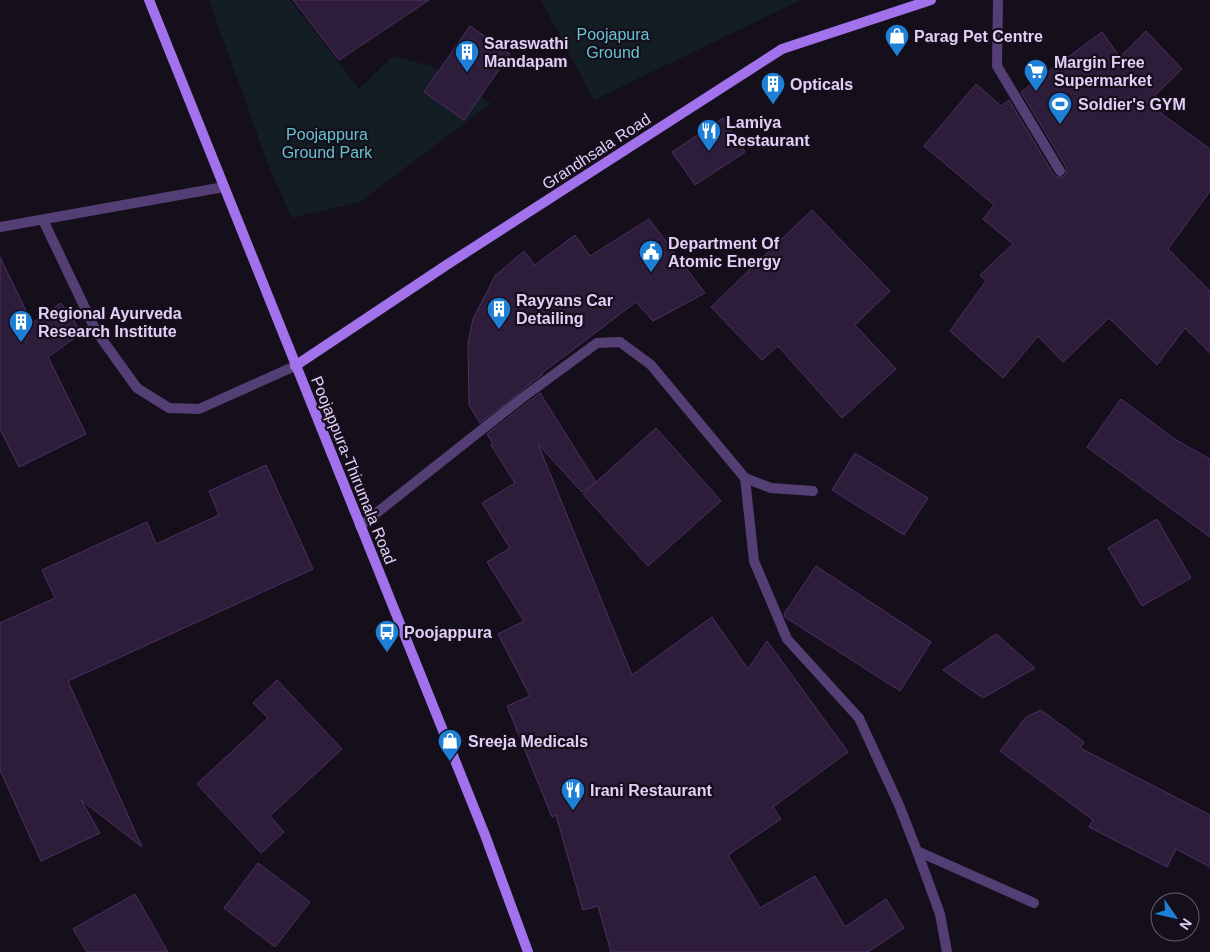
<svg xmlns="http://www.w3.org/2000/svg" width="1210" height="952" viewBox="0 0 1210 952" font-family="Arial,sans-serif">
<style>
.green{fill:#121e24}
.building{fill:#2d1c3a;stroke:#4d3163}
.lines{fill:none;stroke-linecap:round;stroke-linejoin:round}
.service{stroke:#543f74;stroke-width:10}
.minor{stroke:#543f74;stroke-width:10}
.secondary{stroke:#a272ec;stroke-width:10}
.labels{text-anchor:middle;stroke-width:4.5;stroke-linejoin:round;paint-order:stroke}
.park-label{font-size:16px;fill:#65c2ce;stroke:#150e1b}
.poi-label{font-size:16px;font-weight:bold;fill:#e3cef8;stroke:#150e1b;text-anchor:start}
.street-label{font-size:16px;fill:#e3cef8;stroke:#150e1b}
</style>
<rect width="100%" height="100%" fill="#150e1b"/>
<!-- green -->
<g class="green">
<path d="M209,0H290L359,89L393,56L434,67L491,103L360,202L292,218L270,170Z"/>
<path d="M541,0H801L594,100Z"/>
</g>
<!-- building -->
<g class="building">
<path d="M293,0H429L339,60Z"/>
<path d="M470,26L510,54L464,120L424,92Z"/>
<path d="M1146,31L1182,69L1147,103L1210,149V191L1168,249L1210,291V353L1185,328L1157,365L1109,318L1063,362L1038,336L1003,378L950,331L986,281L980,275L1013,244L983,219L994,205L924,146L976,84L1001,106L1009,100L1054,175L1057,177H1063L1066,174V167L1021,92L1102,32L1120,57Z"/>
<path d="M723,118L745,152L695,185L672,152Z"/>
<path d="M812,210L890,291L855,325L896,369L842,418L778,346L762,360L711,307Z"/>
<path d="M649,219L705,293L653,321L636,302L542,373L543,374L480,423L469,405L468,343L473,319L495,276L524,251L535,265L575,235L590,256Z"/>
<path d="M0,257L32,323L61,303L82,333L48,357L86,434L19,467L0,429Z"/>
<path d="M540,393L596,482L582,492L538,444L632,675L712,617L748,669L767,641L848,752L773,807L781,819L728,855L760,908L815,876L845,927L886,899L904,928L868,952H611L598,906L583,910L556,815L552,817L507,706L530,696L498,634L524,621L487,562L510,548L482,503L515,483L491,445L493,444L487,434Z"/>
<path d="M1121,399L1176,440L1210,459V537L1087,447Z"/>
<path d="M656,428L721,501L648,566L583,494Z"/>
<path d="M855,453L928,498L904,535L832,490Z"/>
<path d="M266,465L313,569L68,681L142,847L81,800L100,833L41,861L0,770V623L55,598L42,570L147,522L156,544L219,515L209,491Z"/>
<path d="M1157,519L1191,578L1142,606L1108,548Z"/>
<path d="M816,566L931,642L900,691L785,617L784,614Z"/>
<path d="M996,634L1035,668L983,698L943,670Z"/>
<path d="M277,680L342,749L270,816L284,832L261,853L197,784L268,718L253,703Z"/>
<path d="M1041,710L1084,742L1080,748L1210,815V867L1176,849L1167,867L1089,827L1093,820L1000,751L1026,717Z"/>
<path d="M258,863L310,902L275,947L224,908Z"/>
<path d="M135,894L168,952H87L73,929Z"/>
</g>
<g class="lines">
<!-- service -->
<path class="service" d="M43,220L96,331L137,388L169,408L199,409L295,366"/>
<!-- minor -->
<g class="minor">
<path d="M998,0L997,66L1060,171"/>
<path d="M0,227L224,187"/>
<path d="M745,478L754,561L787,639L859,718L899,805L917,851L940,914L947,952"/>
<path d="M360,526L522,398L597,343L620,342L651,365L745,478L771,488L813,491"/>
<path d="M917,851L1034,903"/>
</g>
<!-- secondary -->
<g class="secondary">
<path d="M149,0L485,835L528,952"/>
<path d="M295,366L448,264L782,49L931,0"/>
</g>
</g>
<!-- icons -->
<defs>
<symbol id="shop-pin" viewBox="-11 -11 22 30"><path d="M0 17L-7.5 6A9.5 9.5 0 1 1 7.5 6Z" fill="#1d80d6" stroke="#150e1b"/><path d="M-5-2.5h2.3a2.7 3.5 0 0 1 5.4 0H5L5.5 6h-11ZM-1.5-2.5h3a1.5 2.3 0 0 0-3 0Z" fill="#fff"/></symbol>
<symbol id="building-pin" viewBox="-11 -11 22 30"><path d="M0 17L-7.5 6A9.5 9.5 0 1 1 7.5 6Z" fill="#1d80d6" stroke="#150e1b"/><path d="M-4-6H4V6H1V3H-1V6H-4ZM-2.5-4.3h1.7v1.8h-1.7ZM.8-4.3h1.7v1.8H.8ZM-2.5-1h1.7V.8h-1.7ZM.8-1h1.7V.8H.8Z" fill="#fff"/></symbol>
<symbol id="supermarket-pin" viewBox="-11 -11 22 30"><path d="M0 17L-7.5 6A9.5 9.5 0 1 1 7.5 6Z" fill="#1d80d6" stroke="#150e1b"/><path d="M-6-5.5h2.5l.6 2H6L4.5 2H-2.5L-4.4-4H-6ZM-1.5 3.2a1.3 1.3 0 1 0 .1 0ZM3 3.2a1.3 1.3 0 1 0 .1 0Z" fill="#fff"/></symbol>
<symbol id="stadium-pin" viewBox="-11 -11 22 30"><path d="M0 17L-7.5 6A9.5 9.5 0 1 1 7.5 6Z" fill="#1d80d6" stroke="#150e1b"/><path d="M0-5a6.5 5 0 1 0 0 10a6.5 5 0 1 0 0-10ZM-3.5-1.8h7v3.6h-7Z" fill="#fff"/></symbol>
<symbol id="restaurant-pin" viewBox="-11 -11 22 30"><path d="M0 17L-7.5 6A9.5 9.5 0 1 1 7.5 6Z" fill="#1d80d6" stroke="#150e1b"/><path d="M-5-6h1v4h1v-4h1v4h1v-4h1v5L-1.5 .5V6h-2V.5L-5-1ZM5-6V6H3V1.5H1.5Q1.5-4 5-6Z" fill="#fff"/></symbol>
<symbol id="civic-pin" viewBox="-11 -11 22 30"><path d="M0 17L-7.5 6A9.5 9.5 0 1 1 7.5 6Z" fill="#1d80d6" stroke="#150e1b"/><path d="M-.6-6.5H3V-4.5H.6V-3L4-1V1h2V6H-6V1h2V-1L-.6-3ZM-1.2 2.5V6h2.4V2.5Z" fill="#fff"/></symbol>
<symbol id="bus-pin" viewBox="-11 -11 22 30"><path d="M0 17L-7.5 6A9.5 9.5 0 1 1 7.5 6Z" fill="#1d80d6" stroke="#150e1b"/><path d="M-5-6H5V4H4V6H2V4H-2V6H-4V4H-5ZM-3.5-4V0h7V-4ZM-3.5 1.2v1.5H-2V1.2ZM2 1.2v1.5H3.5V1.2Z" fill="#fff"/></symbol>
</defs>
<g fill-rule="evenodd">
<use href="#shop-pin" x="883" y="22" width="28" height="38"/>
<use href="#building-pin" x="453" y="38" width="28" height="38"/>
<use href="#supermarket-pin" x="1022" y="57" width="28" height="38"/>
<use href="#building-pin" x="759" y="70" width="28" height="38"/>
<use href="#stadium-pin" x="1046" y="90" width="28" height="38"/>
<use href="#restaurant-pin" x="695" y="117" width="28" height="38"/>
<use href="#civic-pin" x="637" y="238" width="28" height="38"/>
<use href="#building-pin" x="485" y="295" width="28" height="38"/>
<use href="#building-pin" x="7" y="308" width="28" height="38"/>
<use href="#bus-pin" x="373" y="618" width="28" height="38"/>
<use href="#shop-pin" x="436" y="727" width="28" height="38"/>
<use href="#restaurant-pin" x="559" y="776" width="28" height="38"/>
</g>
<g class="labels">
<!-- park labels -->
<g class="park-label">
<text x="613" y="40">Poojapura<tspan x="613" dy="18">Ground</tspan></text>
<text x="327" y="140">Poojappura<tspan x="327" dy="18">Ground Park</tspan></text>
</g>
<!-- poi labels -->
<g class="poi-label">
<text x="914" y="42">Parag Pet Centre</text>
<text x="484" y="49">Saraswathi<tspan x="484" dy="18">Mandapam</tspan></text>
<text x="1054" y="68">Margin Free<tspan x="1054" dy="18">Supermarket</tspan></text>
<text x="790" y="90">Opticals</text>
<text x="1078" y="110">Soldier's GYM</text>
<text x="726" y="128">Lamiya<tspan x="726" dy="18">Restaurant</tspan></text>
<text x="668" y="249">Department Of<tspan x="668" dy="18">Atomic Energy</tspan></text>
<text x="516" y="306">Rayyans Car<tspan x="516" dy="18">Detailing</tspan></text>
<text x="38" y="319">Regional Ayurveda<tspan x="38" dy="18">Research Institute</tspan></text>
<text x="404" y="638">Poojappura</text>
<text x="468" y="747">Sreeja Medicals</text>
<text x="590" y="796">Irani Restaurant</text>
</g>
<!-- street labels -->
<g class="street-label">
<text transform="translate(596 151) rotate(-33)" y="6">Grandhsala Road</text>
<text transform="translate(354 470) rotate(68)" y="6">Poojappura-Thirumala Road</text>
</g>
</g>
<!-- north arrow -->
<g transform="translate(1175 917) rotate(124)"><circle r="24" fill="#150e1b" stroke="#675b73"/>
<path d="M0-4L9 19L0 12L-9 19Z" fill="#1d80d6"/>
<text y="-8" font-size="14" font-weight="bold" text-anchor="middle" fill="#e3cef8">N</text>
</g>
</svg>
